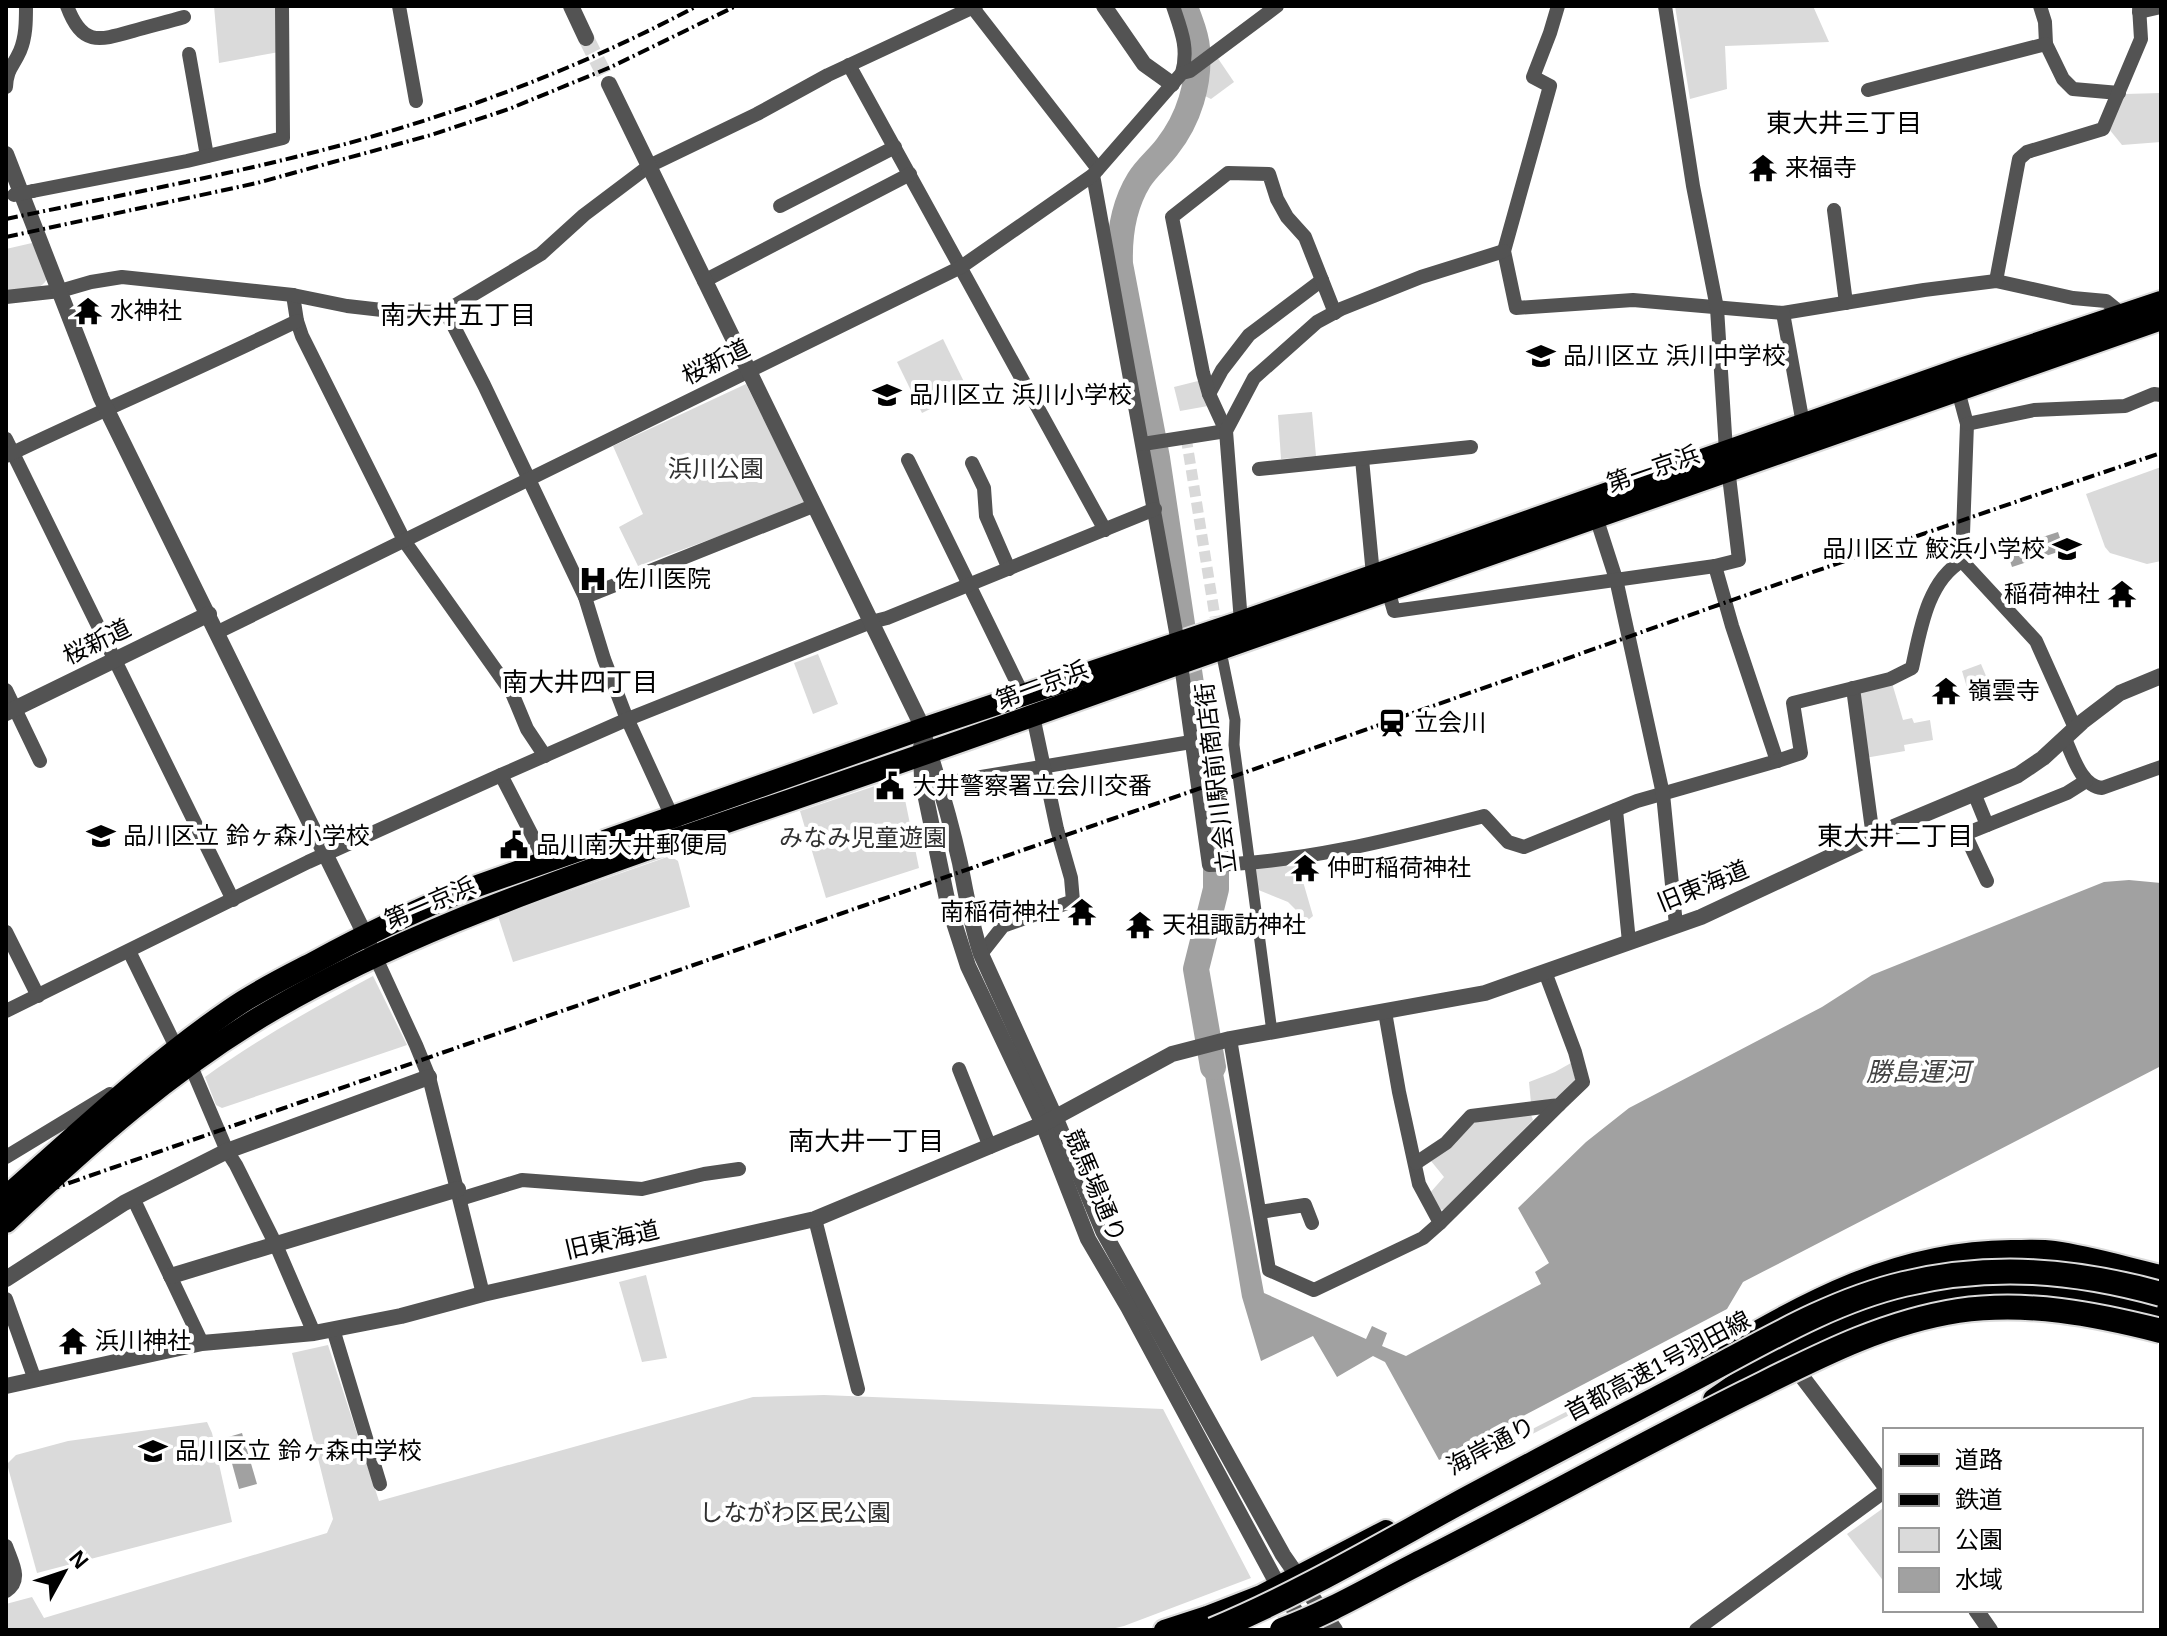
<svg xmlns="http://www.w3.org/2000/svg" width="2167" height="1636" viewBox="0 0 2167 1636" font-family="Helvetica,'Noto Sans JP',sans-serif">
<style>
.green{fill:#dadada}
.water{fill:#a1a1a1}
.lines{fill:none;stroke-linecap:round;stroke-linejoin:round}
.river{stroke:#a1a1a1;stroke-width:26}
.pedestrian-tunnel{stroke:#d9d9d9;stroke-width:11;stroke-dasharray:11 5.5;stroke-linecap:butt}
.tertiary-tunnel{stroke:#d9d9d9;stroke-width:16;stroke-dasharray:16 8;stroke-linecap:butt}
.primary-casing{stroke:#dbdbdb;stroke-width:24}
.trunk-casing{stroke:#dbdbdb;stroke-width:26}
.motorway-casing{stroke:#dbdbdb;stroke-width:28}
.pedestrian{stroke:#535353;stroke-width:11}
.minor{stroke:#535353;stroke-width:14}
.tertiary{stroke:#535353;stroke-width:16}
.primary{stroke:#000;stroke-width:20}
.trunk{stroke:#000;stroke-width:22}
.motorway{stroke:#000;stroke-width:24}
.rail{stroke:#000;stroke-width:4;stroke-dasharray:12 4 2 4;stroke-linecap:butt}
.motorway-bridge-casing{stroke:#dbdbdb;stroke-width:28;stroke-linecap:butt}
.minor-bridge{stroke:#535353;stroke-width:14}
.motorway-bridge{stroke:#000;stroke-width:24}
.labels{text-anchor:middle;stroke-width:8;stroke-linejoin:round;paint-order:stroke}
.poi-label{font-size:24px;fill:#000;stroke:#fff;text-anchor:start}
.street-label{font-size:24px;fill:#000;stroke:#fff}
.park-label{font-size:24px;fill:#313131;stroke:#fff}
.neighbourhood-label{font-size:26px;fill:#000;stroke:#fff}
.water-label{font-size:26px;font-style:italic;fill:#424242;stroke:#fff}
</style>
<rect width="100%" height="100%" fill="#fff"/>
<!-- green -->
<g class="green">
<path d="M214,6H277L279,52L219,63Z"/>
<path d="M1675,6H1813L1829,42L1725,46L1727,89L1690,99Z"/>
<path d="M1217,57L1234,82L1211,99L1205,96L1207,66Z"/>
<path d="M2161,93V142L2122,145L2109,129L2125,94Z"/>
<path d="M32,243L48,277C41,293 22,291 6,293V249Z"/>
<path d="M943,339L968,390L922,413L897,362Z"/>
<path d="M1202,380L1208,406L1180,411L1174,387Z"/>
<path d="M746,384L806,504L638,566L619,527L643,514L613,446Z"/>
<path d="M1312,412L1316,456L1281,459L1278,415Z"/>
<path d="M2161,467V561L2147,564L2110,553L2105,547L2086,494Z"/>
<path d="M818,654L838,704L813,714L794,663Z"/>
<path d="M1981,664L1994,695L1972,704L1962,671Z"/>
<path d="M1892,683L1903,720L1912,718L1914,723L1930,720L1933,740L1904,745L1905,751L1865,758L1858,693Z"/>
<path d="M902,785L919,868L826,898L800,811L875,786L879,794Z"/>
<path d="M670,856L678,861L690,907L513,962L498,916Z"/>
<path d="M1297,861L1313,916L1307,921L1288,902L1256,889L1252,867Z"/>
<path d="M373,976L407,1045L222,1108L216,1105L205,1077C258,1039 315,1007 373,976Z"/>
<path d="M1571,1063L1576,1082L1556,1098L1531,1103L1529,1082L1555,1072Z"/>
<path d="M1530,1112L1533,1120L1447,1210L1437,1209L1429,1194L1444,1177L1431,1161L1452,1145L1475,1122Z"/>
<path d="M646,1275L667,1358L642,1362L619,1282Z"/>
<path d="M1721,1333L1723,1337L1505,1448L1503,1444Z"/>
<path d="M328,1345L379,1501L753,1397L824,1395L1163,1409L1251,1578L1124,1626L1107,1630H6V1604L32,1597L44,1618L327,1533L333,1519L292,1353Z"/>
<path d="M207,1422L212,1433L232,1522L37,1573L7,1464L16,1455L68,1441Z"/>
<path d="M1882,1509H1885V1583L1847,1534Z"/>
</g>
<!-- water -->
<g class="water">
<path d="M2058,532L2064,550L2012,567L2006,549Z"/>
<path d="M2129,880L2161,883V1066L1743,1282L1727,1309L1439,1460L1385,1362L1373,1356L1337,1377L1313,1336L1261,1361L1242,1297L1198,1033L1215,1030L1264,1293L1366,1339L1372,1326L1387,1333L1382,1346L1406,1356L1541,1284L1535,1272L1549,1263L1518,1208L1586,1142L1629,1108L1822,1007L1872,975L2104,882Z"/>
<path d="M242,1433L257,1484L239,1489L225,1438Z"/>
</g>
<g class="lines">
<!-- river -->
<path class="river" d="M1185,6C1189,20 1196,33 1197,48C1200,83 1189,119 1167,147C1158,159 1147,167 1139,180C1123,206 1119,234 1120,264L1157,458L1216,850V889L1196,969L1213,1067"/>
<!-- pedestrian-tunnel -->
<path class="pedestrian-tunnel" d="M1186,437L1215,617"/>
<!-- tertiary-tunnel -->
<path class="tertiary-tunnel" d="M586,38L609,84"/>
<defs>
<g id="primary">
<path d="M1711,1357C1808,1301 1895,1251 2011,1250C2025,1250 2040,1249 2054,1251C2090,1256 2126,1267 2161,1275"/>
<path d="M1164,1630L1207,1616L1261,1595L1386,1530"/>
</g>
<g id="trunk">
<path d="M6,1197C79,1133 150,1065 230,1010C257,991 286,977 315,962C363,936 412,912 463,891L922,729L1241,622L1961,369L2161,302"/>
<path d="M6,1222C89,1143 174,1067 274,1009C391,941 516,896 643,851C766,808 889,767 1012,723C1394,586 1778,455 2161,319"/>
</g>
<path id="motorway" d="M1715,1400C1816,1329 1927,1278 2053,1290C2089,1293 2125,1302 2161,1311"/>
</defs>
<!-- primary casing -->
<use href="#primary" class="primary-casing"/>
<!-- trunk casing -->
<use href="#trunk" class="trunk-casing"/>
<!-- motorway casing -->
<use href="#motorway" class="motorway-casing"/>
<!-- pedestrian -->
<path class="pedestrian" d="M1223,661L1235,720L1234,745L1272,1032"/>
<!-- minor -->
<g class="minor">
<path d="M67,6C82,46 98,41 133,31C150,26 167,22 184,17"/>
<path d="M399,6L416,101"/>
<path d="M1173,6C1181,30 1189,48 1182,73"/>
<path d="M1558,6L1550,33L1533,77L1550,86L1504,251L1516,308L1633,300L1783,313L1924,290L1996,281L2073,298L2106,301L2123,315"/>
<path d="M2040,6L2045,22L2046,44L2063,79L2073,89L2119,93"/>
<path d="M973,8L1098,169"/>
<path d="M2139,12L2161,7"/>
<path d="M189,54L207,156"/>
<path d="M849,65L1105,530"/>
<path d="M6,87C7,68 13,67 20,51C26,37 26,21 26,6"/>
<path d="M1868,90L2046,44"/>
<path d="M1093,175L1178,643L1209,865C1303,863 1394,839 1484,816L1508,842L1524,847L1637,801L1777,761L1732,626L1715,566"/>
<path d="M33,191L187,161L283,138L282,6"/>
<path d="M780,206L895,147"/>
<path d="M1834,210L1846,303"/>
<path d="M704,281L910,174"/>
<path d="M1996,281L2019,159L2027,152L2103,129L2141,39L2139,6"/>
<path d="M293,295L297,321L302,336L405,542L512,693L527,729L545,756"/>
<path d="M6,297L60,291L91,282L122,277L293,295L347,306L391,311L444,312L541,254L584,215L649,166L757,114L828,75L976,6"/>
<path d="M444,312L452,323L484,385L585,597L604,659L625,714L675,823"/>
<path d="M1783,313L1803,424"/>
<path d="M1956,383L1967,424L1962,561L2036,641L2075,728"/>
<path d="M1209,394L1222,370L1249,335L1322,280"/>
<path d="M1967,424L2034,410L2125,406L2154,394L2161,395"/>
<path d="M6,439L233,900"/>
<path d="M1143,444L1226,431L1209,394L1203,373L1172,217L1228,173L1269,174L1277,199L1287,217L1305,237L1335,313"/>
<path d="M6,456C102,410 201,368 297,321"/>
<path d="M1362,459L1373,575"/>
<path d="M908,460L1023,695"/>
<path d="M972,463L984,488L986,516L1009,569"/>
<path d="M1259,469L1471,447"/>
<path d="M1596,517L1616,579L1663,794L1676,925"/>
<path d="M1388,590L1394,611L1715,566L1739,560L1726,451L1717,308L1693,186L1665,6"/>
<path d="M585,597L813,506"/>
<path d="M1241,622L1226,431L1254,378L1317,322L1341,309L1421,277L1504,251"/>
<path d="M218,632L961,267L1093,175L1182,73L1190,71L1277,6"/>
<path d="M1853,688L1873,837"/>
<path d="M6,690L40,761"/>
<path d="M2065,739C2073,756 2081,786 2102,788L2161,767"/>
<path d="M1777,761L1801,753L1793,703L1890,679L1912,668C1920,632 1927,581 1962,561"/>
<path d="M501,775L538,847L543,861"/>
<path d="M939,784L1191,742"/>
<path d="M1974,793L1987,825"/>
<path d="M1616,810L1629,942"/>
<path d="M1987,881L1965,834L2067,793L2086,781"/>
<path d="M6,932L38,996"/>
<path d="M129,951L177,1049"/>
<path d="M981,954L1003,926L1073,901L1071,878L1057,829L1033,716"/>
<path d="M375,956L416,1045L429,1077L483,1294"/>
<path d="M6,1011L308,862L501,775L628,719L871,622L887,618L1155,509"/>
<path d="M1230,1039L1269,1270L1314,1290L1423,1238L1440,1223L1419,1184L1399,1092L1385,1012"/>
<path d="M190,1064L227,1151L236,1165L276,1245L314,1333"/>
<path d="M959,1069L990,1147"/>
<path d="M6,1157L110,1094"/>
<path d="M1416,1163L1446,1143L1471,1116L1559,1105L1583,1082L1575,1052L1545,972"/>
<path d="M133,1198L202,1343"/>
<path d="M460,1199L522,1180L642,1189L704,1174L739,1169"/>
<path d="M1260,1212L1305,1205L1312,1223"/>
<path d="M815,1219L858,1389"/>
<path d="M1440,1223L1559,1105"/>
<path d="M6,1299L35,1380"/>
<path d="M333,1329L380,1484"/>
<path d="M6,1546C12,1563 23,1580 6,1591"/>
<path d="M1696,1630L1885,1491"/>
</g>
<!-- tertiary -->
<g class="tertiary">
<path d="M571,6L586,38"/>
<path d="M1104,6L1144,64L1172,84"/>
<path d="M609,84L918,718C934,765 949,814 960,863C966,894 971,924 981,954L1056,1119L1103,1231L1283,1555L1335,1630"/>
<path d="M6,154L101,398L369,943"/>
<path d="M6,713L209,614"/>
<path d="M921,747L922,779L948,904L968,966L1043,1124L1088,1239L1128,1307L1279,1587L1306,1627"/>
<path d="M171,1276L458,1189"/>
<path d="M6,1279L124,1203L227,1151L429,1077"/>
<path d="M1800,1374L1885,1486"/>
<path d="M6,1386L202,1343L314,1333L401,1316L483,1294L815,1219L1043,1124L1172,1054L1230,1039L1485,993L1701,917L1894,827L2018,775L2043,758L2082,722L2120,693L2161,676"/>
<path d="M1976,1610L1990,1630"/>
</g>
<!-- primary -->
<use href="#primary" class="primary"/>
<!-- trunk -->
<use href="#trunk" class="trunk"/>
<!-- motorway -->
<use href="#motorway" class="motorway"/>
<!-- rail -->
<g class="rail">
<path d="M6,219C120,195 236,174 349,143C469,110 586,65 697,6"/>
<path d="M6,237L257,183L431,135L509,109L611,67L736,6"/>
<path d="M6,1205L1195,790L1758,591L2024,499L2161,453"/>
</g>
<defs>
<g id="motorway-bridge">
<path d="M1213,1630C1297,1595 1375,1549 1455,1505C1533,1463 1612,1422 1690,1381C1759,1345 1828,1302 1904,1284C1993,1263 2074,1270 2161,1294"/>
<path d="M1282,1630C1331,1612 1377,1584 1423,1561C1531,1506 1637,1447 1745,1393C1814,1359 1881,1323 1958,1311C2027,1301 2094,1314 2161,1331"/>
</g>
</defs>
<!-- motorway-bridge casing -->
<use href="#motorway-bridge" class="motorway-bridge-casing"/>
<!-- minor-bridge -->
<path class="minor-bridge" d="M14,195L33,191"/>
<!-- motorway-bridge -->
<use href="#motorway-bridge" class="motorway-bridge"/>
</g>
<!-- icons -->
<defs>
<symbol id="temple-bare" viewBox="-9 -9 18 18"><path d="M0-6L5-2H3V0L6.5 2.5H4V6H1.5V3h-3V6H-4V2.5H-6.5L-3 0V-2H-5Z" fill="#000" stroke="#fff" stroke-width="2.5" paint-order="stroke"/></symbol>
<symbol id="school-bare" viewBox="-9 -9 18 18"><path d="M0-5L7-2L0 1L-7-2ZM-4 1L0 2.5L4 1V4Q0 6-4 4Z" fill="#000" stroke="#fff" stroke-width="2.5" paint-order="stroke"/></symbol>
<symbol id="hospital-bare" viewBox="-9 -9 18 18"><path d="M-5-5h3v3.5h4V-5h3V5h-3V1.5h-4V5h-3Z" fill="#000" stroke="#fff" stroke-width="2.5" paint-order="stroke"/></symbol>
<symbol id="station-bare" viewBox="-9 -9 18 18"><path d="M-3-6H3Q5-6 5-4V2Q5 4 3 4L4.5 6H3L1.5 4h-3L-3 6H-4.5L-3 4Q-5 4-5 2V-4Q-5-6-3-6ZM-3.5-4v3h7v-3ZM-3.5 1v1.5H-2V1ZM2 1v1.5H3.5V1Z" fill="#000" stroke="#fff" stroke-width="2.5" paint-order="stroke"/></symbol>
<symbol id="civic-bare" viewBox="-9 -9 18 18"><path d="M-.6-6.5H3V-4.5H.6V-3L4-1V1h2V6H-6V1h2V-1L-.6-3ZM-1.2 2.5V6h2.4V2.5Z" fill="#000" stroke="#fff" stroke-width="2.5" paint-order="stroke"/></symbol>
</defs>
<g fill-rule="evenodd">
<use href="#temple-bare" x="1743" y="148" width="40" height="40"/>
<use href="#temple-bare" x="68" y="291" width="40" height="40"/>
<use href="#school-bare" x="1521" y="336" width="40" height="40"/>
<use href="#school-bare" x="867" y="375" width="40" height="40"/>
<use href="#school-bare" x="2047" y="529" width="40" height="40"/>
<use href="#hospital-bare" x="573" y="559" width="40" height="40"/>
<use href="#temple-bare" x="2102" y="574" width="40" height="40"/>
<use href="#temple-bare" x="1926" y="671" width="40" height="40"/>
<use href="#station-bare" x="1372" y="703" width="40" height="40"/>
<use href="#civic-bare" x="870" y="766" width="40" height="40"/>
<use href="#school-bare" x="81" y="816" width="40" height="40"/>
<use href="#civic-bare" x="494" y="825" width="40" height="40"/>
<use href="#temple-bare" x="1285" y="848" width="40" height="40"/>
<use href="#temple-bare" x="1062" y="892" width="40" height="40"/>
<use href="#temple-bare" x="1120" y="905" width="40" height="40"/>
<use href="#temple-bare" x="53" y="1321" width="40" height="40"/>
<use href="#school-bare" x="133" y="1431" width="40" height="40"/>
</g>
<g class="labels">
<!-- poi labels -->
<g class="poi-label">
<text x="1785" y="176">来福寺</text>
<text x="110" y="319">水神社</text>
<text x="1563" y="364">品川区立 浜川中学校</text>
<text x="909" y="403">品川区立 浜川小学校</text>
<text x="2045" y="557" text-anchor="end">品川区立 鮫浜小学校</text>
<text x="615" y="587">佐川医院</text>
<text x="2100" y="602" text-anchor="end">稲荷神社</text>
<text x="1968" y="699">嶺雲寺</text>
<text x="1414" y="731">立会川</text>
<text x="912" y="794">大井警察署立会川交番</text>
<text x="123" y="844">品川区立 鈴ヶ森小学校</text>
<text x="536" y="853">品川南大井郵便局</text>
<text x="1327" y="876">仲町稲荷神社</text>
<text x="1060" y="920" text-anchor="end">南稲荷神社</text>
<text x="1162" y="933">天祖諏訪神社</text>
<text x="95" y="1349">浜川神社</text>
<text x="175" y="1459">品川区立 鈴ヶ森中学校</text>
</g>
<!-- street labels -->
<g class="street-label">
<text transform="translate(716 362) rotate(-26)" y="8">桜新道</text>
<text transform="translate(1653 469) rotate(-19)" y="8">第一京浜</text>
<text transform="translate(97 642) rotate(-26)" y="8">桜新道</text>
<text transform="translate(1042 685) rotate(-20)" y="8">第一京浜</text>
<text transform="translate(1216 778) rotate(-97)" y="8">立会川駅前商店街</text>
<text transform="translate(1703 886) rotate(-22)" y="8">旧東海道</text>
<text transform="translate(430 903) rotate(-23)" y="8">第一京浜</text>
<text transform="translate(1095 1186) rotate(67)" y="8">競馬場通り</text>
<text transform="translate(612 1240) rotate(-13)" y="8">旧東海道</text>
<text transform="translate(1658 1366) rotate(-28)" y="8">首都高速1号羽田線</text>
<text transform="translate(1491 1446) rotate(-28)" y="8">海岸通り</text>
</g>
<!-- park labels -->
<g class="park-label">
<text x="716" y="477">浜川公園</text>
<text x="863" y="846">みなみ児童遊園</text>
<text x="795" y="1521">しながわ区民公園</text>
</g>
<!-- neighbourhood labels -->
<g class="neighbourhood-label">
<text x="1844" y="132">東大井三丁目</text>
<text x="458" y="324">南大井五丁目</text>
<text x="580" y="691">南大井四丁目</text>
<text x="1895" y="845">東大井二丁目</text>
<text x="866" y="1150">南大井一丁目</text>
</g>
<!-- water labels -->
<g class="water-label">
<text x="1918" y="1081">勝島運河</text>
</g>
</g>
<!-- border -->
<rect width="2167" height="1636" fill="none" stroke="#000000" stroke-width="16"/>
<!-- legend -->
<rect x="1883" y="1428" width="260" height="184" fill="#ffffff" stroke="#999999" stroke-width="2"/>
<rect x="1899" y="1454" width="40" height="12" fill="#000000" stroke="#999999" stroke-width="2"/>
<text x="1955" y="1468" font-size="24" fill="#000000">道路</text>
<rect x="1899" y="1494" width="40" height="12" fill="#000000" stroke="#999999" stroke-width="2"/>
<text x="1955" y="1508" font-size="24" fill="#000000">鉄道</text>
<rect x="1899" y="1528" width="40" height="24" fill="#dadada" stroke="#999999" stroke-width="2"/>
<text x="1955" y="1548" font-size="24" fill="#000000">公園</text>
<rect x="1899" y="1568" width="40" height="24" fill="#a1a1a1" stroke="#999999" stroke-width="2"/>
<text x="1955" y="1588" font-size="24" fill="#000000">水域</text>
<!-- north arrow -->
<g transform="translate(64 1572) rotate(50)" stroke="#ffffff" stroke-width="6" paint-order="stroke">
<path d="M0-6L14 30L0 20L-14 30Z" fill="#000000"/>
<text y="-12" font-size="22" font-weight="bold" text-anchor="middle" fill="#000000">N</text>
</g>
</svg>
